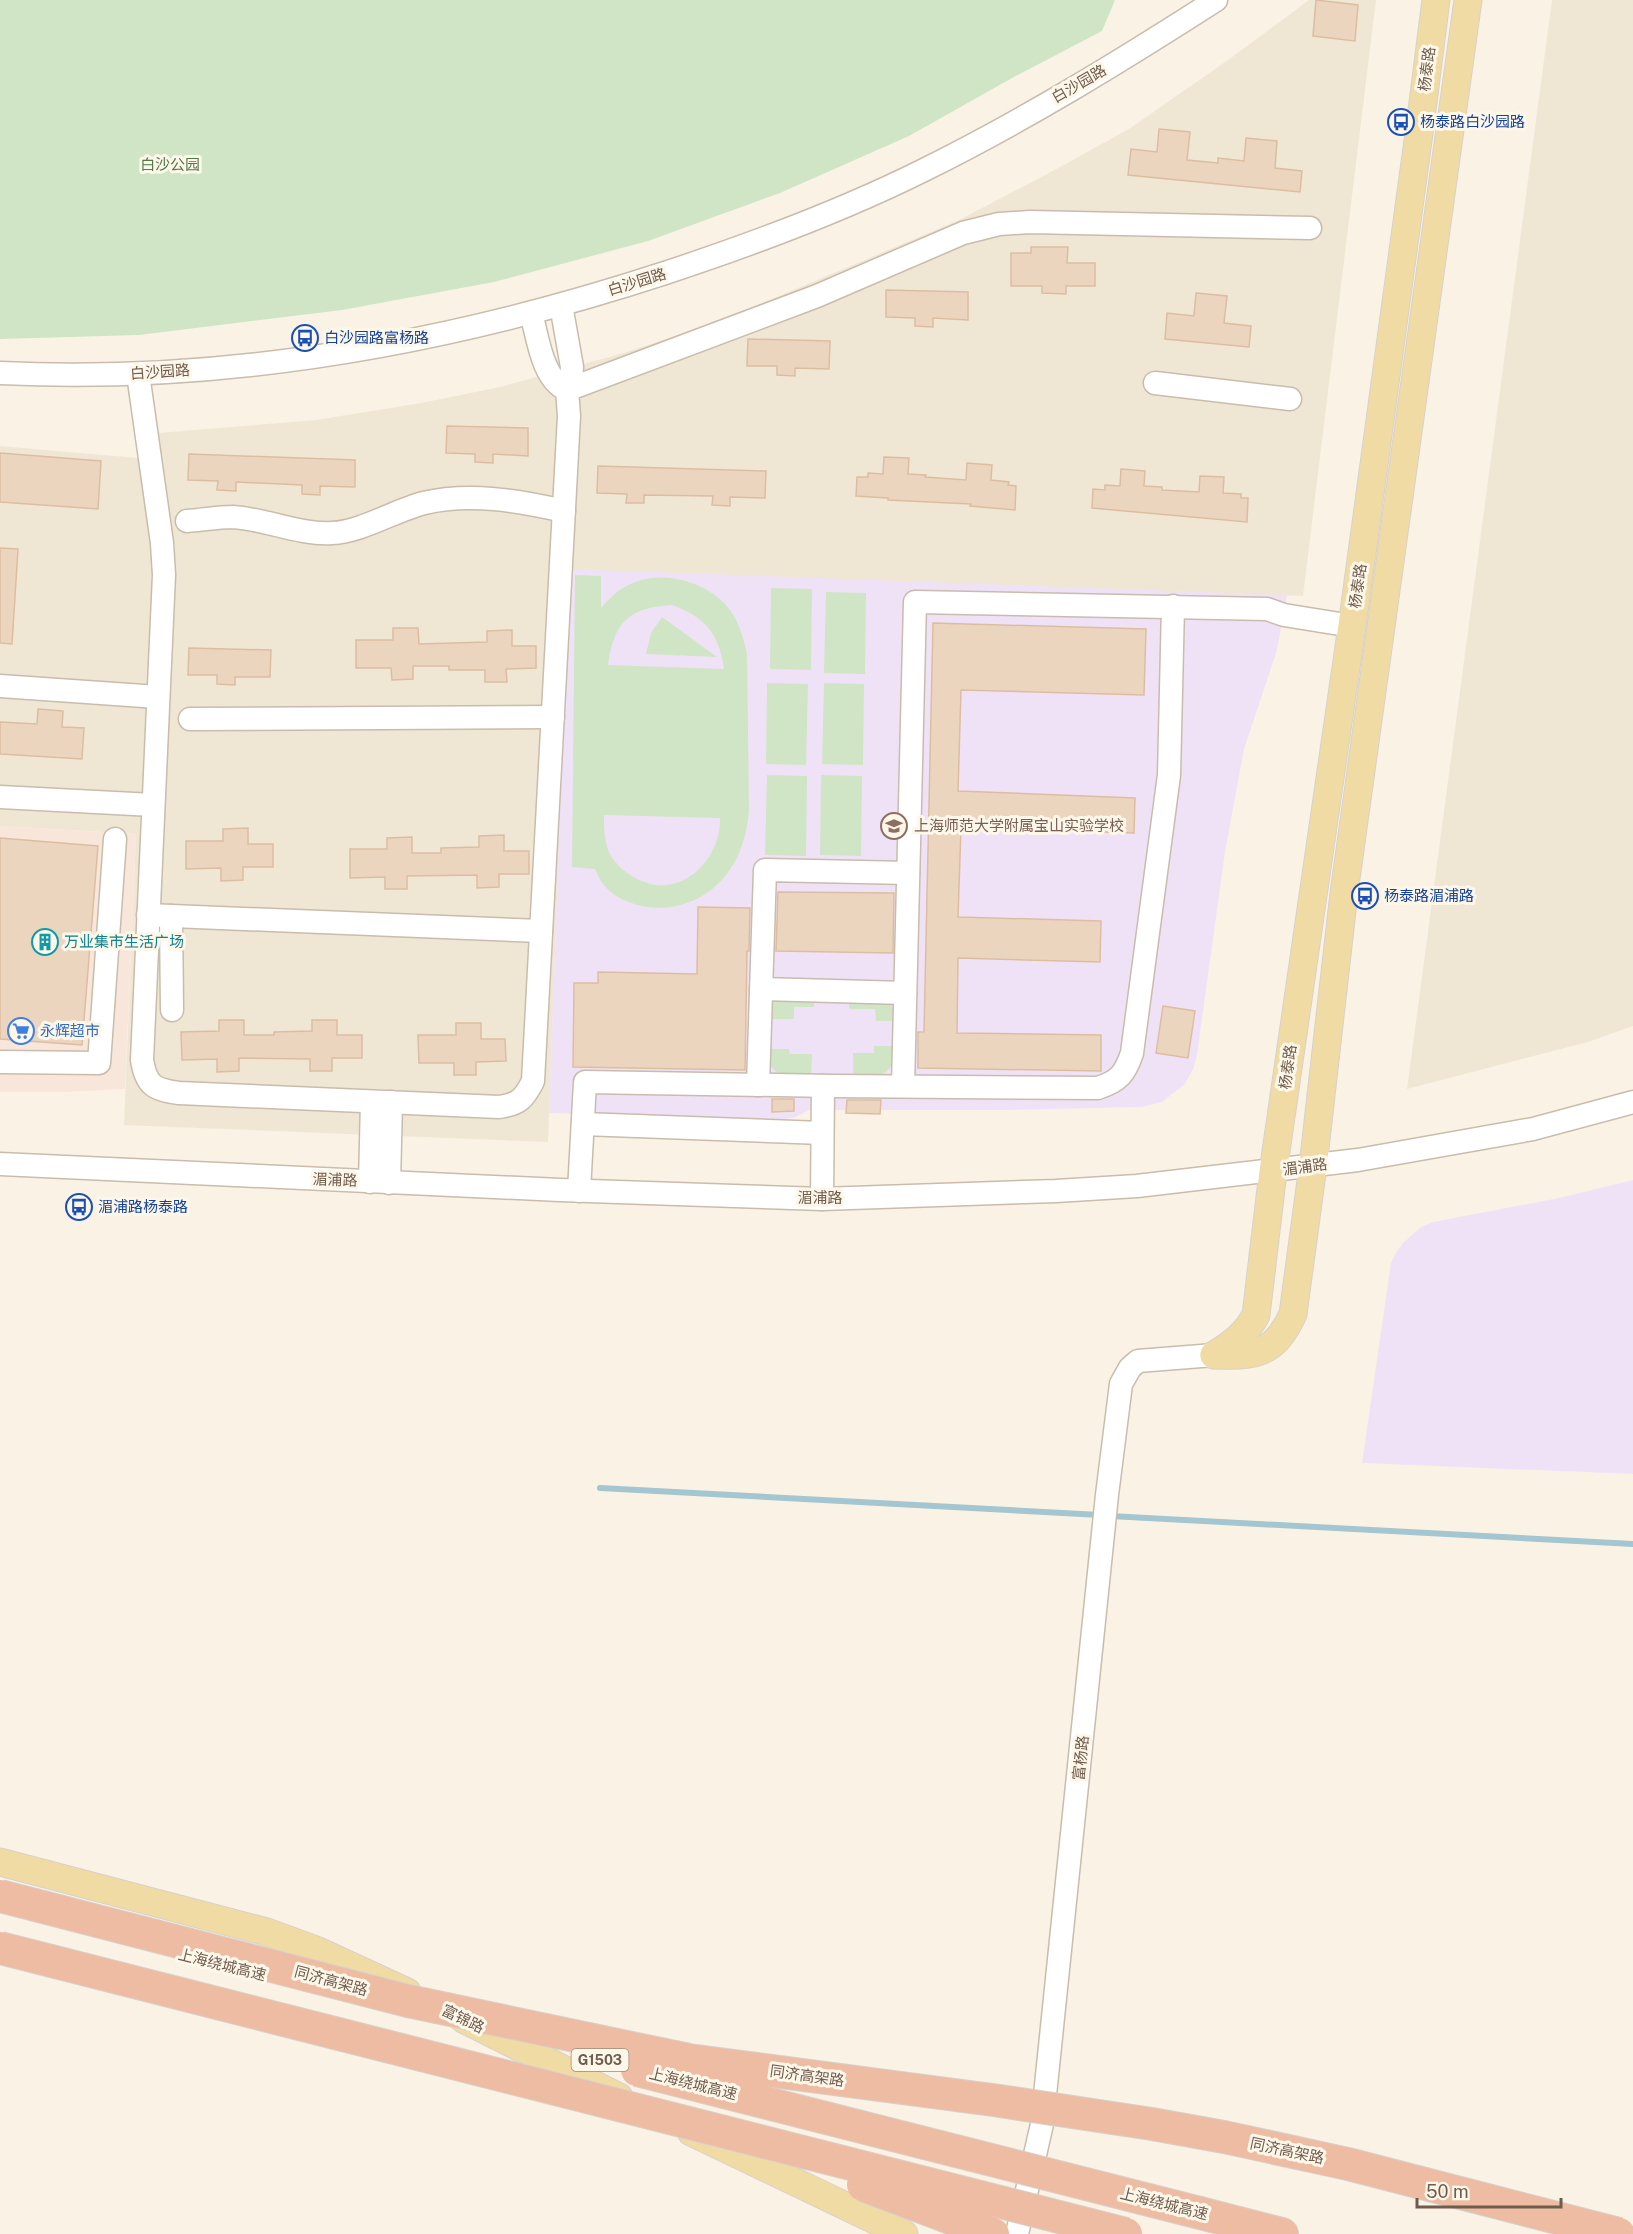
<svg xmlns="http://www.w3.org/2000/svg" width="1633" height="2234" viewBox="0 0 1633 2234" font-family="'Public Sans','Noto Sans SC',sans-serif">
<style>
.residential{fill:#f0e6d4}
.commercial{fill:#f9e6da}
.education{fill:#f0e2f6}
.green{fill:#cfe5c5;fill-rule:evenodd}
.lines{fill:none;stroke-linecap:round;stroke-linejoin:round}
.stream{stroke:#a3c6d1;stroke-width:6}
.building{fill:#ecd5bf;stroke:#ddbda2;stroke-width:1.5}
.minor-casing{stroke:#c9bcac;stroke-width:25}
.major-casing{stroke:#d7d1cd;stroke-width:29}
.highway-casing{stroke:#d7d1cd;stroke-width:34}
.minor{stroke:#fff;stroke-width:22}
.major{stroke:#f1dba4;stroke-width:27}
.highway{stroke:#edbca2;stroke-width:32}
.highway-bridge-casing{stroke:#d7d1cd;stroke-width:34;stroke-linecap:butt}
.highway-bridge{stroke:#edbca2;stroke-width:32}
.labels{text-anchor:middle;stroke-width:6;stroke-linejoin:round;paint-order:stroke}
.shield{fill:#fdf7ea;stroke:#9a8a7c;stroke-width:1.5}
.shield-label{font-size:14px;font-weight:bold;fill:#6f5c4d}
.street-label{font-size:15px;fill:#6f5c4d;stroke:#fdf7ea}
.transit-label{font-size:15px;fill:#164399;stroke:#fdf7ea;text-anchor:start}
.park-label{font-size:15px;fill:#547a49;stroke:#fdf7ea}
.education-label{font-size:15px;fill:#785e54;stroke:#fdf7ea;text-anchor:start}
.culture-label{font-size:15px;fill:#0d838f;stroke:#fdf7ea;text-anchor:start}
.shop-label{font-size:15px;fill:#366cbe;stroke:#fdf7ea;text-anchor:start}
</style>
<rect width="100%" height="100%" fill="#faf3e5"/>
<!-- residential -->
<g class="residential">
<path d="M1309,0H1376L1303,596L569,570L548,1142L124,1125L136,834L0,826V446L161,460L157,433L316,420L421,403L500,387L627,352L720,321L957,221L1049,173L1129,129L1228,60Z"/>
<path d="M1552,0H1633V1026L1588,1042L1407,1089Z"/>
</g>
<!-- commercial -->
<path class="commercial" d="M0,826L136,834L125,1089L65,1092H0Z"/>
<!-- education -->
<g class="education">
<path d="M569,569L1287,595L1277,650L1244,749L1225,852L1197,1055L1193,1069L1185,1084L1162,1102L1142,1107L1005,1110H881V1114L847,1113L846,1110L812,1109L795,1117L777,1121L549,1113Z"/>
<path d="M1633,1180V1474L1362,1463L1391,1263L1395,1254L1403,1243L1421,1227L1433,1222L1559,1198Z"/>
</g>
<!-- green -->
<g class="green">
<path d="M0,0H1115L1102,31L1012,78L909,136L780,193L648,241L494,282L342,310L139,335L0,339Z"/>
<path d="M575,575L601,576V608C608,600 615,592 625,587C655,569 698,578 723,602C737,615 744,637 747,655L749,810C747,832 742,853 729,871C706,904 663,917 626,901C619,898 609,892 604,885C600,881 598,874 595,869L572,867ZM672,605C705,617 719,633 724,669L608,665C614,622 628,608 672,605ZM604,815L720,818C721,848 699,881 667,885C646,888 617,871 609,852C604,840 604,828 604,815Z"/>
<path d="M771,588L812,589L811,670L770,669Z"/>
<path d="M826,592L866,593L865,674L824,673Z"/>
<path d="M662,617L717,657L646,654L651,633Z"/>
<path d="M767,683L808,684L806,765L766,764Z"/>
<path d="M824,683L864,684L863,765L822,764Z"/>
<path d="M767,775L807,776L806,856L765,855Z"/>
<path d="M821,775L862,776L861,856L820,855Z"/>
<path d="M814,996V1007H794V1019H767L771,1005L776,999Z"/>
<path d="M849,997L890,1004L896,1012L897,1021H876L875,1009H849Z"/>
<path d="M874,1046H897C892,1078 882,1076 853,1077V1053H874Z"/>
<path d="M767,1049H789L790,1054H812L811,1077C787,1076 768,1079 767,1049Z"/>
</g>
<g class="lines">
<!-- stream -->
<g class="stream">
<path d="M600,1488L1100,1515"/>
<path d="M1110,1516L1633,1544"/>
</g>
</g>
<!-- building -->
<g class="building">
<path d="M1316,0L1358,5L1355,41L1313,36Z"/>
<path d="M1159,129L1190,132L1187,160L1218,163V158L1244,161L1246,138L1277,141L1275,168L1302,171L1300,192L1128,175L1131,149L1157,152Z"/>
<path d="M1031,247H1068L1067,263H1095V286H1066V294L1042,293V286H1011V253H1031Z"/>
<path d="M886,290L968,292V320L933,318V327L915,326V318L886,317Z"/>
<path d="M1196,293L1227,296L1224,323L1251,326L1249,347L1165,339L1167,313L1194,316Z"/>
<path d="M748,339L830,341L829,369L795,368V376L777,375V366H747Z"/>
<path d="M447,426L528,428V456L493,454V463L475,462V454L446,453Z"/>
<path d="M0,453L101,461L98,509L0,502Z"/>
<path d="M189,454L355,460V487L320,486V495L302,494V485L236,482V491L217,490L218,481L188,480Z"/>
<path d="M884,457L909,458L908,474L926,475L925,477L966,480L967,463L992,465L991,480L1009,482L1008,485L1016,486L1015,510L970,506L971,504L888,500V498L856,496L857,477H868V473L883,474Z"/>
<path d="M598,466L766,471L765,498L730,497V506L712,505L713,496L644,495V503H626L627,494L597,493Z"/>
<path d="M1121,469L1145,471L1144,486L1162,487V490L1199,492L1200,476L1224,477L1223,493L1241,494V498H1248L1247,522L1092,508L1093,489L1105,490V485L1120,486Z"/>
<path d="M0,548L18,549L12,644L0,643Z"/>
<path d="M933,623L1146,629L1144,695L961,690L958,791L1135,798L1134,833L961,827L958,917L1101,921L1100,962L958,958L957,1033L1101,1035V1071L918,1068V1032H924Z"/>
<path d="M393,628H418L419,644L487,642V631L512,630V646H536V668L506,669L507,682H485V670H449V666H413V679L392,680L391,668H356V640H393Z"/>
<path d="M189,648L271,650L270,677H235V685L217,684V675H188Z"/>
<path d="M38,709L63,711L62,727L84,728L82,759L0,754V722L37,724Z"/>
<path d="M248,828V844H273V867H243V880L221,881V868L186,869V841H223V829Z"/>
<path d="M504,835V851H529V874H499V887L477,888V875L407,876V889H385V877L350,878V849H387V838L412,837V853H441V848L479,847V836Z"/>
<path d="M0,838L98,846L82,1045L0,1039Z"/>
<path d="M778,892L894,893L893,953L776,951Z"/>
<path d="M698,907L750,908L749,951H747L745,1070L573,1067L574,983H598V972L697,974Z"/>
<path d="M1163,1006L1195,1011L1188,1058L1156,1053Z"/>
<path d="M219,1020H244V1035H274V1032L312,1031V1020H337V1035H362V1058H332V1071H310V1059L239,1058V1071L217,1072V1059L182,1060L181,1032L219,1031Z"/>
<path d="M456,1023H481V1039H505L506,1061L476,1062V1075H454V1063H419L418,1035H456Z"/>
<path d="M772,1099H794V1111L772,1112Z"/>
<path d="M847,1100H881L880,1114L846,1113Z"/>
</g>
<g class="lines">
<defs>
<g id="minor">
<path d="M531,313C538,338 542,379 567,390L817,296L963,233L999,224L1030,222L1310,228"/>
<path d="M0,373C226,384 451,343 665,273C753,244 840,212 924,170C1025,120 1121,61 1216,0"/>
<path d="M138,374L162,543L164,575L142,1060C146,1085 154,1090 179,1093L499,1107C519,1104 524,1099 533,1081L569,416L567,390L571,380L572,367L561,305"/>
<path d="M1155,383L1290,399"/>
<path d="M187,521C202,520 218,517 233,517C266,519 299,535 332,533C361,532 396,510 424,503C470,492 519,501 564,511"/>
<path d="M0,686L158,697"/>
<path d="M190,719L553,717"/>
<path d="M0,797L153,805"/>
<path d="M148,915L541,931"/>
<path d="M171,916L172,1010"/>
<path d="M761,989L905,993"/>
<path d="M0,1062L99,1063L115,839"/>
<path d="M758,1085L765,870L908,873"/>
<path d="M903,1086L915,602L1267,609L1284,615L1352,626"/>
<path d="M583,1124L822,1133"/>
<path d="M0,1164L560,1190L822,1199L1056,1191L1137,1186L1358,1160L1533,1129L1633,1102"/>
<path d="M370,1182L372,1102"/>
<path d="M389,1183L391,1102"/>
<path d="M579,1191L585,1082L833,1086L1098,1088C1119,1081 1125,1074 1132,1053L1169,775L1173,606"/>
<path d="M822,1199L823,1086"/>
<path d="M1017,2234L1042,2124L1107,1495L1121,1384L1130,1368L1138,1361L1214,1355"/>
</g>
<g id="major">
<path d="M1214,1355C1256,1356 1274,1355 1293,1314L1313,1166L1344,893L1468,0"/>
<path d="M1214,1355C1232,1344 1246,1334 1256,1315L1273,1172L1352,626L1420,126L1436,0"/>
<path d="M0,1862L267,1932L316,1950L407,1992"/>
<path d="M463,2019L619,2097"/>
<path d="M691,2132L904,2234"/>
</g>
<path id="highway" d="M1200,2213L1282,2234"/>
</defs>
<!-- minor casing -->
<use href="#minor" class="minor-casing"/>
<!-- major casing -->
<use href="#major" class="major-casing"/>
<!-- highway casing -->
<use href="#highway" class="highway-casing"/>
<!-- minor -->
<use href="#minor" class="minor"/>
<!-- major -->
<use href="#major" class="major"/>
<!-- highway -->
<use href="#highway" class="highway"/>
<defs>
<g id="highway-bridge">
<path d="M0,1896L408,2001L689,2060L993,2100L1152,2124L1224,2137L1348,2164L1619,2234"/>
<path d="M0,1948L1126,2234"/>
<path d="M637,2070L1200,2213"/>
<path d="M863,2185L993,2234"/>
</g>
</defs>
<!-- highway-bridge casing -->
<use href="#highway-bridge" class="highway-bridge-casing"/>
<!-- highway-bridge -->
<use href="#highway-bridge" class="highway-bridge"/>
</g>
<!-- icons -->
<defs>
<symbol id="bus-ring" viewBox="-11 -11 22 22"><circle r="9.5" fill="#fdf7ea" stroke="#1a4fb4" stroke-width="1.5"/><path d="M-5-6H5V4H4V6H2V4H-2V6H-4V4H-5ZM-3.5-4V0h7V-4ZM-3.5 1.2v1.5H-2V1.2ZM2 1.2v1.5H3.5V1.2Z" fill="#1a4fb4"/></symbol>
<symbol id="school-ring" viewBox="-11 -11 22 22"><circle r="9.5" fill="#fdf7ea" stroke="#8d6e63" stroke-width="1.5"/><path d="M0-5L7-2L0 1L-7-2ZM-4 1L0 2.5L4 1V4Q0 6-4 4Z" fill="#8d6e63"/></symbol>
<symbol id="building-ring" viewBox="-11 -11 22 22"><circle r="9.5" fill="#fdf7ea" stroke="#0f9aa8" stroke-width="1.5"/><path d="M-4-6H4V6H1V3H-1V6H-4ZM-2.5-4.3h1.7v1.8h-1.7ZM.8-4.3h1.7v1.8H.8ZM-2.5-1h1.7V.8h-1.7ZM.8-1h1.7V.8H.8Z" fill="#0f9aa8"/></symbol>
<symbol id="supermarket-ring" viewBox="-11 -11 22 22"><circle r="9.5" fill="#fdf7ea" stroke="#3f7fe0" stroke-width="1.5"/><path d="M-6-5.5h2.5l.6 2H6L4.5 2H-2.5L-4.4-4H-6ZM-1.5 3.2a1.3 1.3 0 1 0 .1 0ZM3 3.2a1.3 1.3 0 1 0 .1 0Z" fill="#3f7fe0"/></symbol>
</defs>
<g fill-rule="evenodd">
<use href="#bus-ring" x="1386" y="107" width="30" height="30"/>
<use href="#bus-ring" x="290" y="323" width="30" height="30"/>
<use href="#school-ring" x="879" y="811" width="30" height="30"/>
<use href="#bus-ring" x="1350" y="881" width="30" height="30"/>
<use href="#building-ring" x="30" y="927" width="30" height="30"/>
<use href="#supermarket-ring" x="6" y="1016" width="30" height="30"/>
<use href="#bus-ring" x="64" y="1192" width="30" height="30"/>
</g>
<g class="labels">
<!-- shield labels -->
<rect class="shield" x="571.5" y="2049" width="57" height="22" rx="4.5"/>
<g class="shield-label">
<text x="600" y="2065">G1503</text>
</g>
<!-- street labels -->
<g class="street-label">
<text transform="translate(1427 69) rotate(-83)" y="5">杨泰路</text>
<text transform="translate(1079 84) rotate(-30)" y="5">白沙园路</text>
<text transform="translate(637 282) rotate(-17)" y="5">白沙园路</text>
<text transform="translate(160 372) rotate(-4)" y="5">白沙园路</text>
<text transform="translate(1358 586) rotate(-82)" y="5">杨泰路</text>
<text transform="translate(1288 1067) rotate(-82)" y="5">杨泰路</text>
<text transform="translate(1305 1167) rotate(-8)" y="5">湄浦路</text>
<text transform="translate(335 1180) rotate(2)" y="5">湄浦路</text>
<text x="820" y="1203">湄浦路</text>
<text transform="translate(1081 1758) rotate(-84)" y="5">富杨路</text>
<text transform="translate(222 1965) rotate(14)" y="5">上海绕城高速</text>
<text transform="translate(331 1981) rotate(15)" y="5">同济高架路</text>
<text transform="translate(463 2019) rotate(26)" y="5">富锦路</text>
<text transform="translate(807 2076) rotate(8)" y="5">同济高架路</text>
<text transform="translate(693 2084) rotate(14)" y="5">上海绕城高速</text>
<text transform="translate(1287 2151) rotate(12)" y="5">同济高架路</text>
<text transform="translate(1164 2204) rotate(14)" y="5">上海绕城高速</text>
</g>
<!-- transit labels -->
<g class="transit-label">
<text x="1420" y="127">杨泰路白沙园路</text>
<text x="324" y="343">白沙园路富杨路</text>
<text x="1384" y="901">杨泰路湄浦路</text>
<text x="98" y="1212">湄浦路杨泰路</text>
</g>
<!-- park labels -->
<g class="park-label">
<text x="170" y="170">白沙公园</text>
</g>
<!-- education labels -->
<g class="education-label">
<text x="914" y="831">上海师范大学附属宝山实验学校</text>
</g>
<!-- culture labels -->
<g class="culture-label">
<text x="64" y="947">万业集市生活广场</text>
</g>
<!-- shop labels -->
<g class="shop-label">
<text x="40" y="1036">永辉超市</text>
</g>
</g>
<!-- scale -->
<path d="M1417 2198v9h144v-9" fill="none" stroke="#6f5c4d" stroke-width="3"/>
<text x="1426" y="2198" font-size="18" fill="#6f5c4d" stroke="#fdf7ea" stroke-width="4.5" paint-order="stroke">50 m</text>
</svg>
